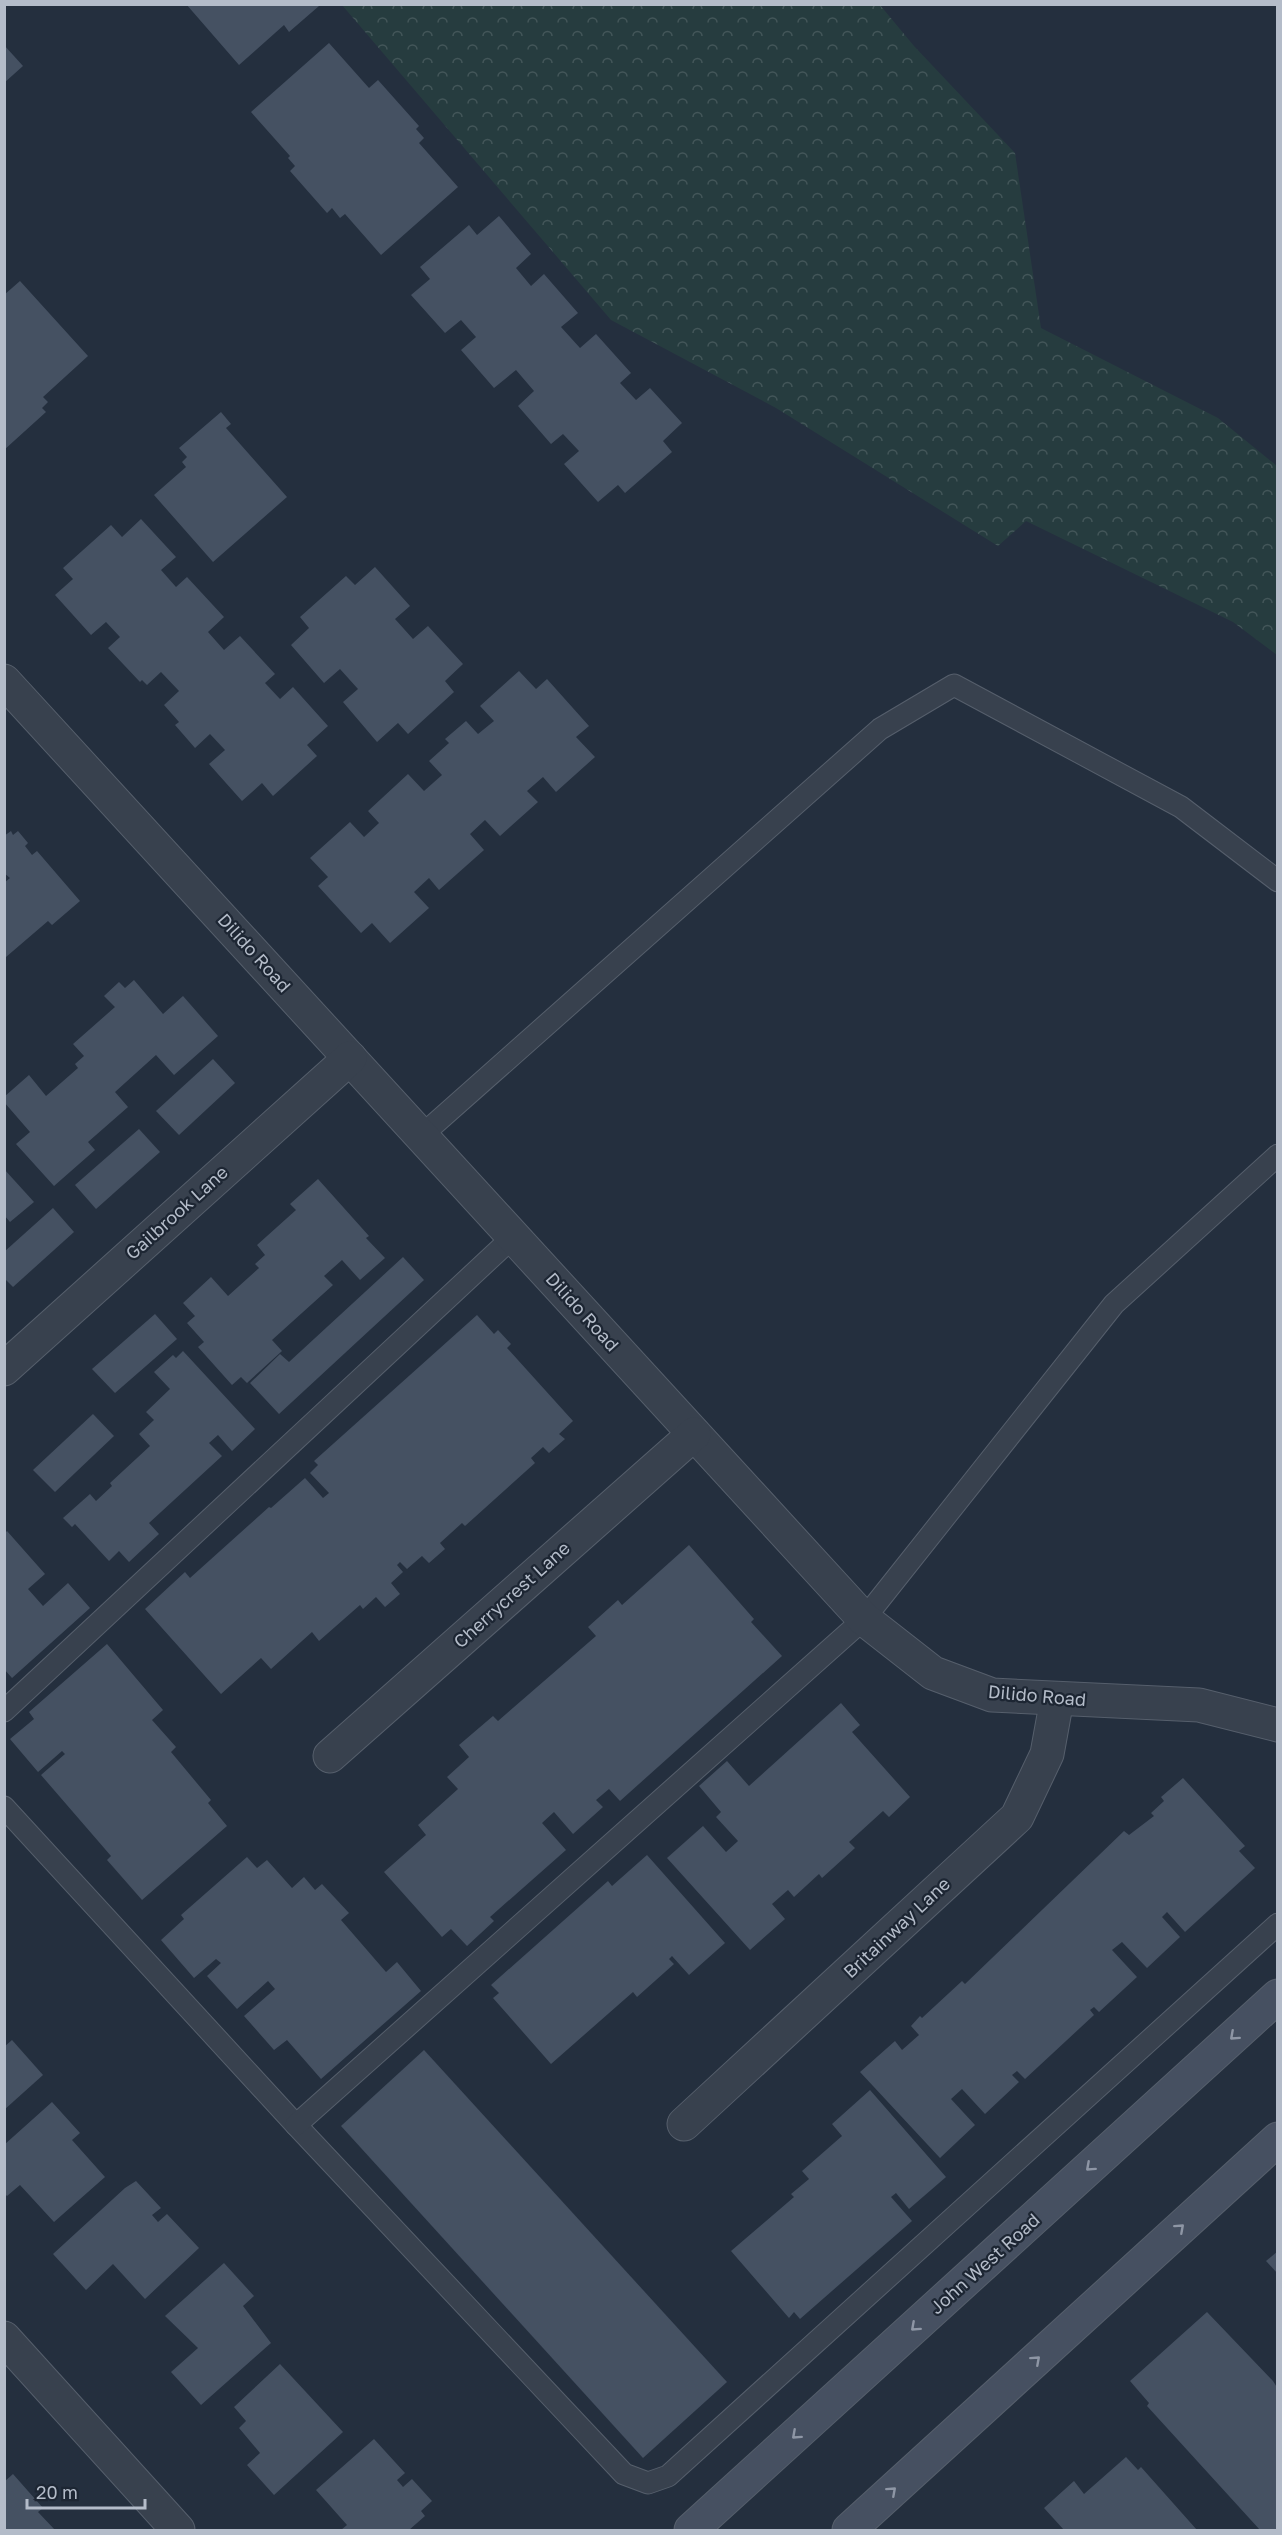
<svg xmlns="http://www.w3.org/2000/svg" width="1282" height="2535" viewBox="0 0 1282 2535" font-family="'Golos Text',sans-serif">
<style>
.forest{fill:url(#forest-crowns)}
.building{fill:#455162}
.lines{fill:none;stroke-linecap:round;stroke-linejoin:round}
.lane-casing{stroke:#565f6c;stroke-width:23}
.street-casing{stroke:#565f6c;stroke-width:35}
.secondary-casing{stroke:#565f6c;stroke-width:35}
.lane{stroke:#38414e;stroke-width:21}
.street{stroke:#38414e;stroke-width:33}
.secondary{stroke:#465061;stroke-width:33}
.oneway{stroke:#8e96a5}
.labels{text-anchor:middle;stroke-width:4.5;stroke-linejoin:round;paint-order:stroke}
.street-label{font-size:18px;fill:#b4bcc9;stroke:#1d2633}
</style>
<defs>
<pattern id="forest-crowns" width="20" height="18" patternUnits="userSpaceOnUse" patternTransform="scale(1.5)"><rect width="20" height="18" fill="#263c3f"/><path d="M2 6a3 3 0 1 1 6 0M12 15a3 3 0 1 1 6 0" fill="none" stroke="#435659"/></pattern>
</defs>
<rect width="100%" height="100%" fill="#242f3e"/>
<!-- forest -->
<path class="forest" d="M342,5H880L914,46L1015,153L1041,328L1218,418L1277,466V655L1233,622L1026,521L998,546L776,408L611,320Z"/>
<!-- building -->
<g class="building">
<path d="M186,4H318L319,6L289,32L284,25L239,65Z"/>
<path d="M329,43L369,88L378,80L419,126L416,129L424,138L419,143L458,187L381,255L345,214L340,218L332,208L327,213L290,171L295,166L288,158L290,156L251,112Z"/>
<path d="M4,45L23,66L4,83Z"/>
<path d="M499,216L531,254L516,268L531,286L544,274L578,313L561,327L580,348L596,334L631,373L620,383L636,400L650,388L682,423L663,441L672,452L625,493L618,485L598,502L564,464L579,451L563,434L551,444L518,406L534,391L516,370L494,388L461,350L476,337L461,320L445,333L411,295L430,279L420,267L469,225L477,235Z"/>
<path d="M20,281L88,356L43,397L48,402L42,408L46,412L4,450V295Z"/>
<path d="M221,412L231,424L226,428L287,497L213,562L154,495L186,467L182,462L187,457L179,448Z"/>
<path d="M141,519L176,557L161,570L176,587L187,577L224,617L208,632L224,650L240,636L275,674L265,683L280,699L293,687L328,726L307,745L317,756L273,796L262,783L242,801L209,764L225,750L210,734L195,748L175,725L179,722L164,705L179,691L161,672L147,685L142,680L140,682L108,648L120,637L106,622L91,635L55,595L73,579L63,568L111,525L122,537Z"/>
<path d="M375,567L410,606L395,619L413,639L428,626L463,664L445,681L454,692L408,734L398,723L377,742L343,702L358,689L340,669L324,683L291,645L309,628L300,617L346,576L355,585Z"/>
<path d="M519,671L536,689L547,679L589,726L576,737L595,757L556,792L543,777L527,791L538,802L500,836L485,820L470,834L484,850L439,890L429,878L414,892L429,908L390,943L372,923L361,933L318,886L328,877L310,858L350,822L364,837L379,823L368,811L408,774L424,791L442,775L429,761L449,743L445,739L466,721L478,734L494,721L480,706Z"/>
<path d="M11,831L13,835L18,831L28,843L25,846L32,855L37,851L80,901L52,925L48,921L6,957L4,883L10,878L4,873V836Z"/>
<path d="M134,980L163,1014L183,996L218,1036L174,1075L156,1055L115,1092L128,1107L88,1142L95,1150L54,1186L16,1144L30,1132L4,1102V1097L29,1075L46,1096L78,1068L75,1064L84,1056L73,1044L115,1007L104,996L119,982L125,988Z"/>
<path d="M213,1059L235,1083L179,1135L156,1111Z"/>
<path d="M139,1129L160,1152L96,1209L75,1185Z"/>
<path d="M4,1169L34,1202L10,1222L4,1215Z"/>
<path d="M318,1179L369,1236L366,1238L385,1258L360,1280L342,1260L324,1276L333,1285L272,1340L282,1351L247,1383L241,1377L232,1385L198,1347L204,1342L187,1323L195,1316L183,1303L211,1277L228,1296L259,1268L255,1264L265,1255L257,1245L296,1210L290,1204Z"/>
<path d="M53,1208L74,1232L13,1287L4,1278V1252Z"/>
<path d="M403,1257L424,1280L279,1414L250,1383L280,1354L289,1362Z"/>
<path d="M155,1314L177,1339L115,1393L92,1369Z"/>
<path d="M477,1315L494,1334L498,1330L511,1344L507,1348L573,1421L559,1434L565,1439L549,1453L543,1447L531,1458L535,1463L465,1526L462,1523L440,1543L445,1549L429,1563L422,1556L407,1569L400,1562L397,1565L403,1572L391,1583L400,1594L385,1607L376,1597L363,1609L360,1605L319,1641L312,1632L271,1669L261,1658L221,1694L145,1609L185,1572L190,1578L269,1507L271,1508L305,1478L323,1498L329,1493L310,1473L318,1465L314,1461Z"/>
<path d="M183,1351L255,1429L232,1451L218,1435L209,1443L222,1456L149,1523L159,1534L129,1562L119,1551L109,1561L75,1524L72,1527L63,1518L90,1494L96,1501L112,1486L110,1483L150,1446L139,1434L154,1420L146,1412L170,1389L154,1372L173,1355L176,1358Z"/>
<path d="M93,1414L114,1436L55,1492L33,1470Z"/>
<path d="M7,1531L45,1574L28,1589L43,1606L68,1583L90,1608L12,1678L4,1669V1534Z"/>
<path d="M689,1545L754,1619L751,1622L782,1656L620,1801L609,1789L596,1800L603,1807L573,1834L554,1812L542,1823L566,1850L490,1917L494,1921L467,1946L451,1929L442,1937L384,1872L426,1835L418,1825L458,1789L447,1777L469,1757L459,1745L493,1716L498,1721L596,1636L588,1627L618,1600L622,1605Z"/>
<path d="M107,1644L163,1710L152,1720L176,1747L171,1752L211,1800L208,1803L227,1826L142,1900L107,1860L111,1856L41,1775L65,1754L62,1751L38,1772L10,1739L34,1719L29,1712Z"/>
<path d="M841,1703L860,1725L852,1732L910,1797L889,1817L883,1811L849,1842L855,1848L822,1878L819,1874L794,1897L788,1890L772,1904L785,1919L750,1950L667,1858L703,1826L726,1852L738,1841L716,1817L721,1812L699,1786L727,1761L749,1786Z"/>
<path d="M1183,1778L1245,1846L1239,1851L1255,1868L1185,1932L1167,1912L1162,1917L1180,1937L1147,1968L1122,1942L1112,1950L1137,1977L1099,2012L1094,2007L1090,2010L1094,2015L1025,2079L1017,2071L1012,2075L1019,2082L985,2114L962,2089L951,2099L975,2125L940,2158L860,2072L895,2041L902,2050L919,2035L911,2026L920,2016L922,2018L962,1981L965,1984L1124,1831L1129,1835L1154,1816L1151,1813L1164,1801L1161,1797Z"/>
<path d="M647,1855L725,1943L689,1975L672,1956L669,1959L674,1964L637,1997L633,1992L551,2064L493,1998L499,1993L491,1985L608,1881L612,1886Z"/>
<path d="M247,1857L257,1868L267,1860L292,1888L304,1877L315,1890L322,1884L349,1913L341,1920L386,1972L397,1962L421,1991L321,2079L287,2040L274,2050L244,2016L275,1989L268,1981L237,2009L207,1976L221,1963L216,1959L194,1978L161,1940L184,1919L181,1915Z"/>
<path d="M12,2040L43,2075L4,2110V2047Z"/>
<path d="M424,2050L727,2382L643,2458L341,2126Z"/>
<path d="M870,2090L946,2177L909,2209L896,2193L891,2197L912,2221L800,2319L794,2312L789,2318L731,2251L794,2197L791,2194L809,2179L802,2171L842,2136L832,2124Z"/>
<path d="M52,2102L80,2133L72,2140L105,2177L54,2222L20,2185L7,2196L4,2193V2145Z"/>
<path d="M136,2181L161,2208L152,2215L158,2222L167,2214L199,2248L145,2299L113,2264L86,2290L53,2254L125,2188Z"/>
<path d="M1278,2251V2274L1266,2261Z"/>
<path d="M224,2263L254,2296L243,2306L271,2343L201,2405L171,2372L198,2348L165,2316Z"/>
<path d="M1207,2312L1273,2381L1278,2389V2530H1260L1147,2406L1149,2403L1130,2381Z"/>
<path d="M280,2364L343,2432L274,2495L247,2465L260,2453L239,2428L246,2421L234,2407Z"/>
<path d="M374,2439L405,2473L397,2480L403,2487L412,2479L432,2501L421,2511L425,2516L409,2530H341L347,2525L316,2490Z"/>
<path d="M1126,2457L1138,2470L1141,2467L1197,2530H1064L1044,2508L1074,2481L1084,2494Z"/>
<path d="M13,2474L43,2508L38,2512L55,2530H4V2482Z"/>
</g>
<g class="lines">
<defs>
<g id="lane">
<path d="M421,1136L880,729L954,685L1181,807L1278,881"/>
<path d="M4,1711L513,1237"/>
<path d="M4,1807L296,2125L624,2474L648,2483L668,2476L1278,1924"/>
<path d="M296,2125L864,1619L1114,1304L1278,1155"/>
</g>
<g id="street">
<path d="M4,681L864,1619L933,1673L992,1695L1199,1705L1278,1725"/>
<path d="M4,1369L350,1058"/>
<path d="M330,1756L694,1434"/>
<path d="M684,2124L1017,1817L1047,1754L1057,1699"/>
<path d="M4,2338L178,2530"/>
</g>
<g id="secondary">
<path d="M691,2530L1278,1996"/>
<path d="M849,2530L1278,2139"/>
</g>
</defs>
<!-- lane casing -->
<use href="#lane" class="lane-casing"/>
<!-- street casing -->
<use href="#street" class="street-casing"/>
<!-- secondary casing -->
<use href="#secondary" class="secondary-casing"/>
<!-- lane -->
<use href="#lane" class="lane"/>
<!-- street -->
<use href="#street" class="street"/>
<!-- secondary -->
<use href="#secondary" class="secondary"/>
</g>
<!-- one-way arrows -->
<defs><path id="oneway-chevron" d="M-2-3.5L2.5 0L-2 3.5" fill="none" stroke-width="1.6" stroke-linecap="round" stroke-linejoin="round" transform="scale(1.5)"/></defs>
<g class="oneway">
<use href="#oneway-chevron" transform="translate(1234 2036) rotate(138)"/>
<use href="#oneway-chevron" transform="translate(1090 2167) rotate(138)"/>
<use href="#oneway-chevron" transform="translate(1180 2228) rotate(-42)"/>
<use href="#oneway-chevron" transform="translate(915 2327) rotate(138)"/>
<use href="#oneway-chevron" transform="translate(1036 2360) rotate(-42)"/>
<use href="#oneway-chevron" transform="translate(796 2435) rotate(138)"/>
<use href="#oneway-chevron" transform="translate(892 2491) rotate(-42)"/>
</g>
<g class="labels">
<!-- street labels -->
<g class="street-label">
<text transform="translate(254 953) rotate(48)" y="6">Dilido Road</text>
<text transform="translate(177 1213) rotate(-42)" y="6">Gailbrook Lane</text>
<text transform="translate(582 1312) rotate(48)" y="6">Dilido Road</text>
<text transform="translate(512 1595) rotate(-42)" y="6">Cherrycrest Lane</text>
<text transform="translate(1037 1696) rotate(5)" y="6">Dilido Road</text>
<text transform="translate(897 1928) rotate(-43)" y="6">Britainway Lane</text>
<text transform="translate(985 2264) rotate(-42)" y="6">John West Road</text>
</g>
</g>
<!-- border -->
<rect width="1282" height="2535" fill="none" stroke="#b4bcc9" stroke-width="12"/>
<!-- scale -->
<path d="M27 2499v9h118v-9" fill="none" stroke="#b4bcc9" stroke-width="3"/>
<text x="36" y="2499" font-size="18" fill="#b4bcc9" stroke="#1d2633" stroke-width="4.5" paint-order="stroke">20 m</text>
</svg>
